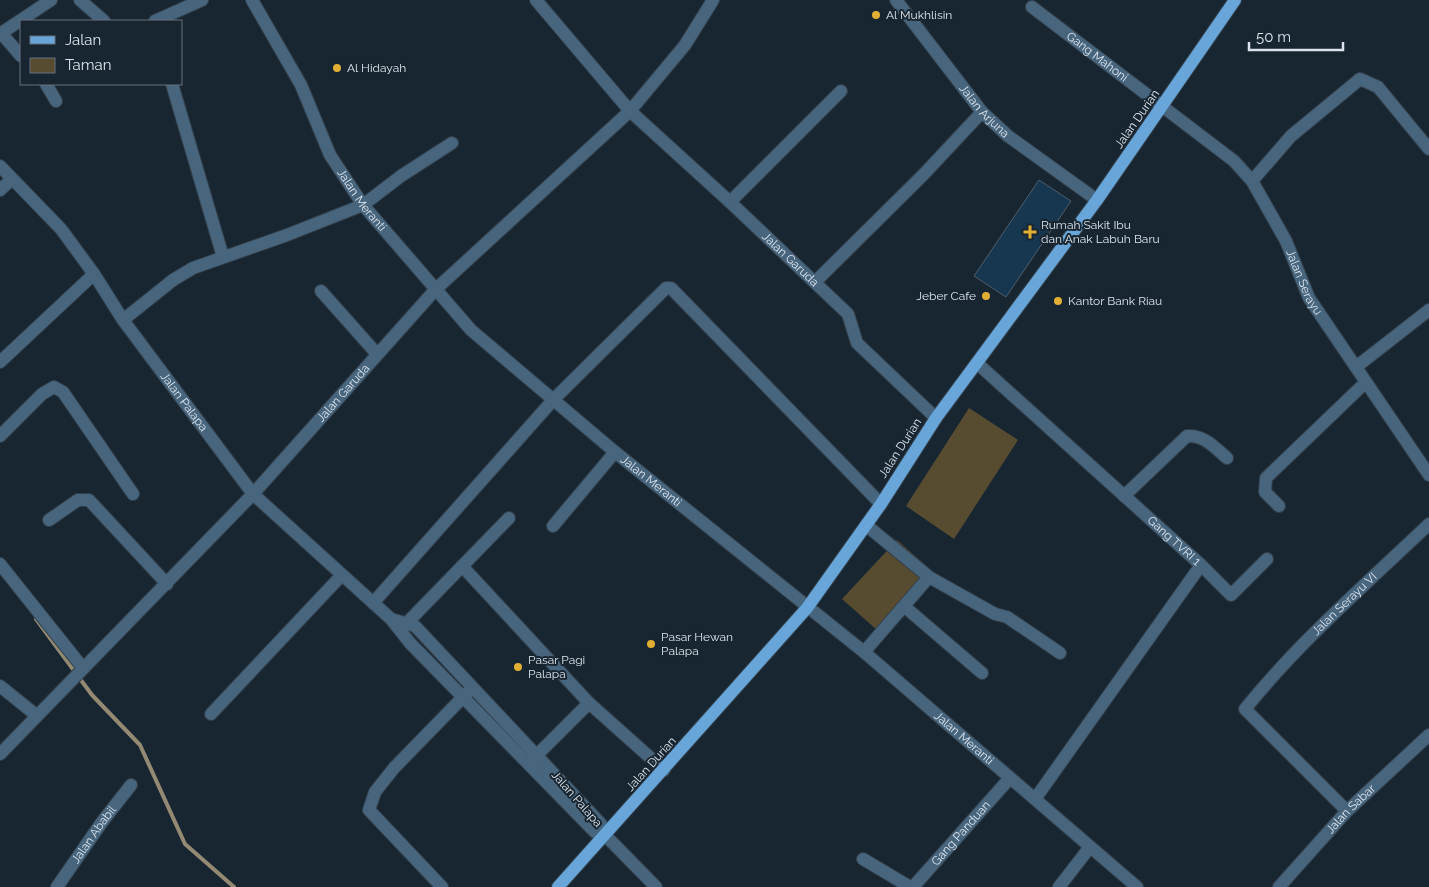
<svg xmlns="http://www.w3.org/2000/svg" width="1429" height="887" viewBox="0 0 1429 887" font-family="Raleway,sans-serif">
<style>
.green{fill:#574b30}
.lines{fill:none;stroke-linecap:round;stroke-linejoin:round}
.stream{stroke:#948a73;stroke-width:4}
.building{fill:#173750;stroke:#4f5e6c}
.minor-casing{stroke:#33414c;stroke-width:14}
.major-casing{stroke:#33414c;stroke-width:14}
.minor{stroke:#48657e;stroke-width:12}
.major{stroke:#68a6da;stroke-width:12}
.poi-dot{fill:#e1af34;stroke:#182632;stroke-width:2}
.labels{text-anchor:middle;stroke-width:4;stroke-linejoin:round;paint-order:stroke}
.poi-label{font-size:12px;fill:#dbe4ec;stroke:#182632;text-anchor:start}
.street-label{font-size:12px;fill:#dbe4ec;stroke:#182632}
</style>
<rect width="100%" height="100%" fill="#182632"/>
<!-- green -->
<g class="green">
<path d="M969,408L1018,440L954,539L906,506Z"/>
<path d="M897,540L931,570L877,630L842,599Z"/>
</g>
<g class="lines">
<!-- stream -->
<path class="stream" d="M36,619L92,695L140,745L185,844L234,887"/>
</g>
<!-- building -->
<path class="building" d="M1039,180L1071,201L1006,297L974,276Z"/>
<g class="lines">
<defs>
<g id="minor">
<path d="M80,0L104,21"/>
<path id="s1" d="M252,0L301,85L330,155L363,205L471,330L615,452L864,652L1137,887"/>
<path id="s2" d="M536,0L630,111L730,202L848,314L857,343L936,418"/>
<path id="s3" d="M896,0L982,112L1008,136L1097,200"/>
<path id="s4" d="M1032,7L1234,161L1252,181L1286,241L1309,298L1429,475"/>
<path d="M155,21L202,0"/>
<path d="M1,33L21,56"/>
<path d="M0,34L51,0"/>
<path d="M46,84L56,101"/>
<path d="M172,84L223,257"/>
<path id="s5" d="M0,166L61,229L94,274L123,320L253,494L391,619L410,643L595,832L605,835"/>
<path d="M1252,181L1291,136L1360,79L1378,87L1429,149"/>
<path d="M0,190L12,179"/>
<path d="M730,202L841,91"/>
<path d="M815,282L924,174L982,112"/>
<path d="M321,291L377,354"/>
<path d="M123,320L173,280L193,268L287,235L363,205L401,176L452,143"/>
<path d="M0,362L94,274"/>
<path id="s6" d="M978,364L1201,565L1035,799"/>
<path d="M1356,367L1429,310"/>
<path d="M0,436L42,394L54,387L63,392L133,494"/>
<path d="M1124,496L1187,436C1205,435 1215,448 1227,458"/>
<path d="M1279,506L1265,492L1266,478L1365,383"/>
<path d="M49,520L78,500H89L167,584"/>
<path d="M866,525L929,577L995,614L1007,617L1060,653"/>
<path d="M553,526L615,452"/>
<path d="M0,564L83,668"/>
<path d="M1201,565L1231,595L1267,559"/>
<path d="M462,566L589,703L664,770"/>
<path d="M373,603L554,399L666,288H671L881,504"/>
<path d="M905,607L982,673"/>
<path d="M391,619L415,626L601,824L605,835L656,887"/>
<path d="M402,628L509,518"/>
<path d="M864,652L929,577"/>
<path d="M0,686L36,715"/>
<path d="M211,714L341,576"/>
<path id="s7" d="M0,754L253,494L436,289L630,111L685,45L713,0"/>
<path d="M532,760L589,703"/>
<path id="s8" d="M1347,811L1245,709C1300,641 1366,584 1429,524"/>
<path d="M863,859L910,887"/>
<path id="s9" d="M57,887L102,822L131,785"/>
<path d="M442,887L369,810L375,792L394,768L470,690"/>
<path id="s10" d="M913,887L1010,778"/>
<path d="M1059,887L1090,847"/>
<path id="s11" d="M1279,887L1347,811L1429,735"/>
</g>
<path id="major" d="M558,887L807,608L881,504L936,418L1097,200L1235,0"/>
</defs>
<!-- minor casing -->
<use href="#minor" class="minor-casing"/>
<!-- major casing -->
<use href="#major" class="major-casing"/>
<!-- minor -->
<use href="#minor" class="minor"/>
<!-- major -->
<use href="#major" class="major"/>
</g>
<!-- markers -->
<g class="poi-dot">
<circle cx="876" cy="15" r="5"/>
<circle cx="337" cy="68" r="5"/>
<path d="M1027.5 224.5h5v5h5v5h-5v5h-5v-5h-5v-5h5z"/>
<circle cx="986" cy="296" r="5"/>
<circle cx="1058" cy="301" r="5"/>
<circle cx="651" cy="644" r="5"/>
<circle cx="518" cy="667" r="5"/>
</g>
<g class="labels">
<!-- poi labels -->
<g class="poi-label">
<text x="886" y="19">Al Mukhlisin</text>
<text x="347" y="72">Al Hidayah</text>
<text x="1041" y="229">Rumah Sakit Ibu<tspan x="1041" dy="14">dan Anak Labuh Baru</tspan></text>
<text x="976" y="300" text-anchor="end">Jeber Cafe</text>
<text x="1068" y="305">Kantor Bank Riau</text>
<text x="661" y="641">Pasar Hewan<tspan x="661" dy="14">Palapa</tspan></text>
<text x="528" y="664">Pasar Pagi<tspan x="528" dy="14">Palapa</tspan></text>
</g>
<!-- street labels -->
<g class="street-label">
<text dy="4" stroke="none"><textPath href="#s4" startOffset="82">Gang Mahoni</textPath></text>
<text dy="4" stroke="none"><textPath href="#s3" startOffset="142">Jalan Arjuna</textPath></text>
<text transform="translate(1137 119) rotate(-55)" y="4">Jalan Durian</text>
<text dy="4" stroke="none"><textPath href="#s1" startOffset="229">Jalan Meranti</textPath></text>
<text dy="4" stroke="none"><textPath href="#s2" startOffset="364">Jalan Garuda</textPath></text>
<text dy="4" stroke="none"><textPath href="#s4" startOffset="395">Jalan Serayu</textPath></text>
<text dy="4" stroke="none"><textPath href="#s7" startOffset="498">Jalan Garuda</textPath></text>
<text dy="4" stroke="none"><textPath href="#s5" startOffset="300">Jalan Palapa</textPath></text>
<text transform="translate(900 448) rotate(-57)" y="4">Jalan Durian</text>
<text dy="4" stroke="none"><textPath href="#s1" startOffset="634">Jalan Meranti</textPath></text>
<text dy="4" stroke="none"><textPath href="#s6" startOffset="264">Gang TVRI 1</textPath></text>
<text dy="4" stroke="none"><textPath href="#s8" startOffset="289">Jalan Serayu VI</textPath></text>
<text dy="4" stroke="none"><textPath href="#s1" startOffset="1039">Jalan Meranti</textPath></text>
<text transform="translate(651 764) rotate(-48)" y="4">Jalan Durian</text>
<text transform="translate(577 799) rotate(49)" y="4">Jalan Palapa</text>
<text dy="4" stroke="none"><textPath href="#s11" startOffset="106">Jalan Sabar</textPath></text>
<text dy="4" stroke="none"><textPath href="#s10" startOffset="72">Gang Panduan</textPath></text>
<text dy="4" stroke="none"><textPath href="#s9" startOffset="64">Jalan Ababil</textPath></text>
</g>
</g>
<!-- legend -->
<rect x="20" y="20" width="162" height="65" fill="#182632" stroke="#66727c"/>
<rect x="30" y="36" width="25" height="8" fill="#68a6da" stroke="#66727c"/>
<text x="65" y="45" font-size="15" fill="#dbe4ec">Jalan</text>
<rect x="30" y="58" width="25" height="15" fill="#574b30" stroke="#66727c"/>
<text x="65" y="70" font-size="15" fill="#dbe4ec">Taman</text>
<!-- scale -->
<path d="M1249 42v8h94v-8" fill="none" stroke="#dbe4ec" stroke-width="2.5"/>
<text x="1256" y="42" font-size="15" fill="#dbe4ec" stroke="#182632" stroke-width="4" paint-order="stroke">50 m</text>
</svg>
